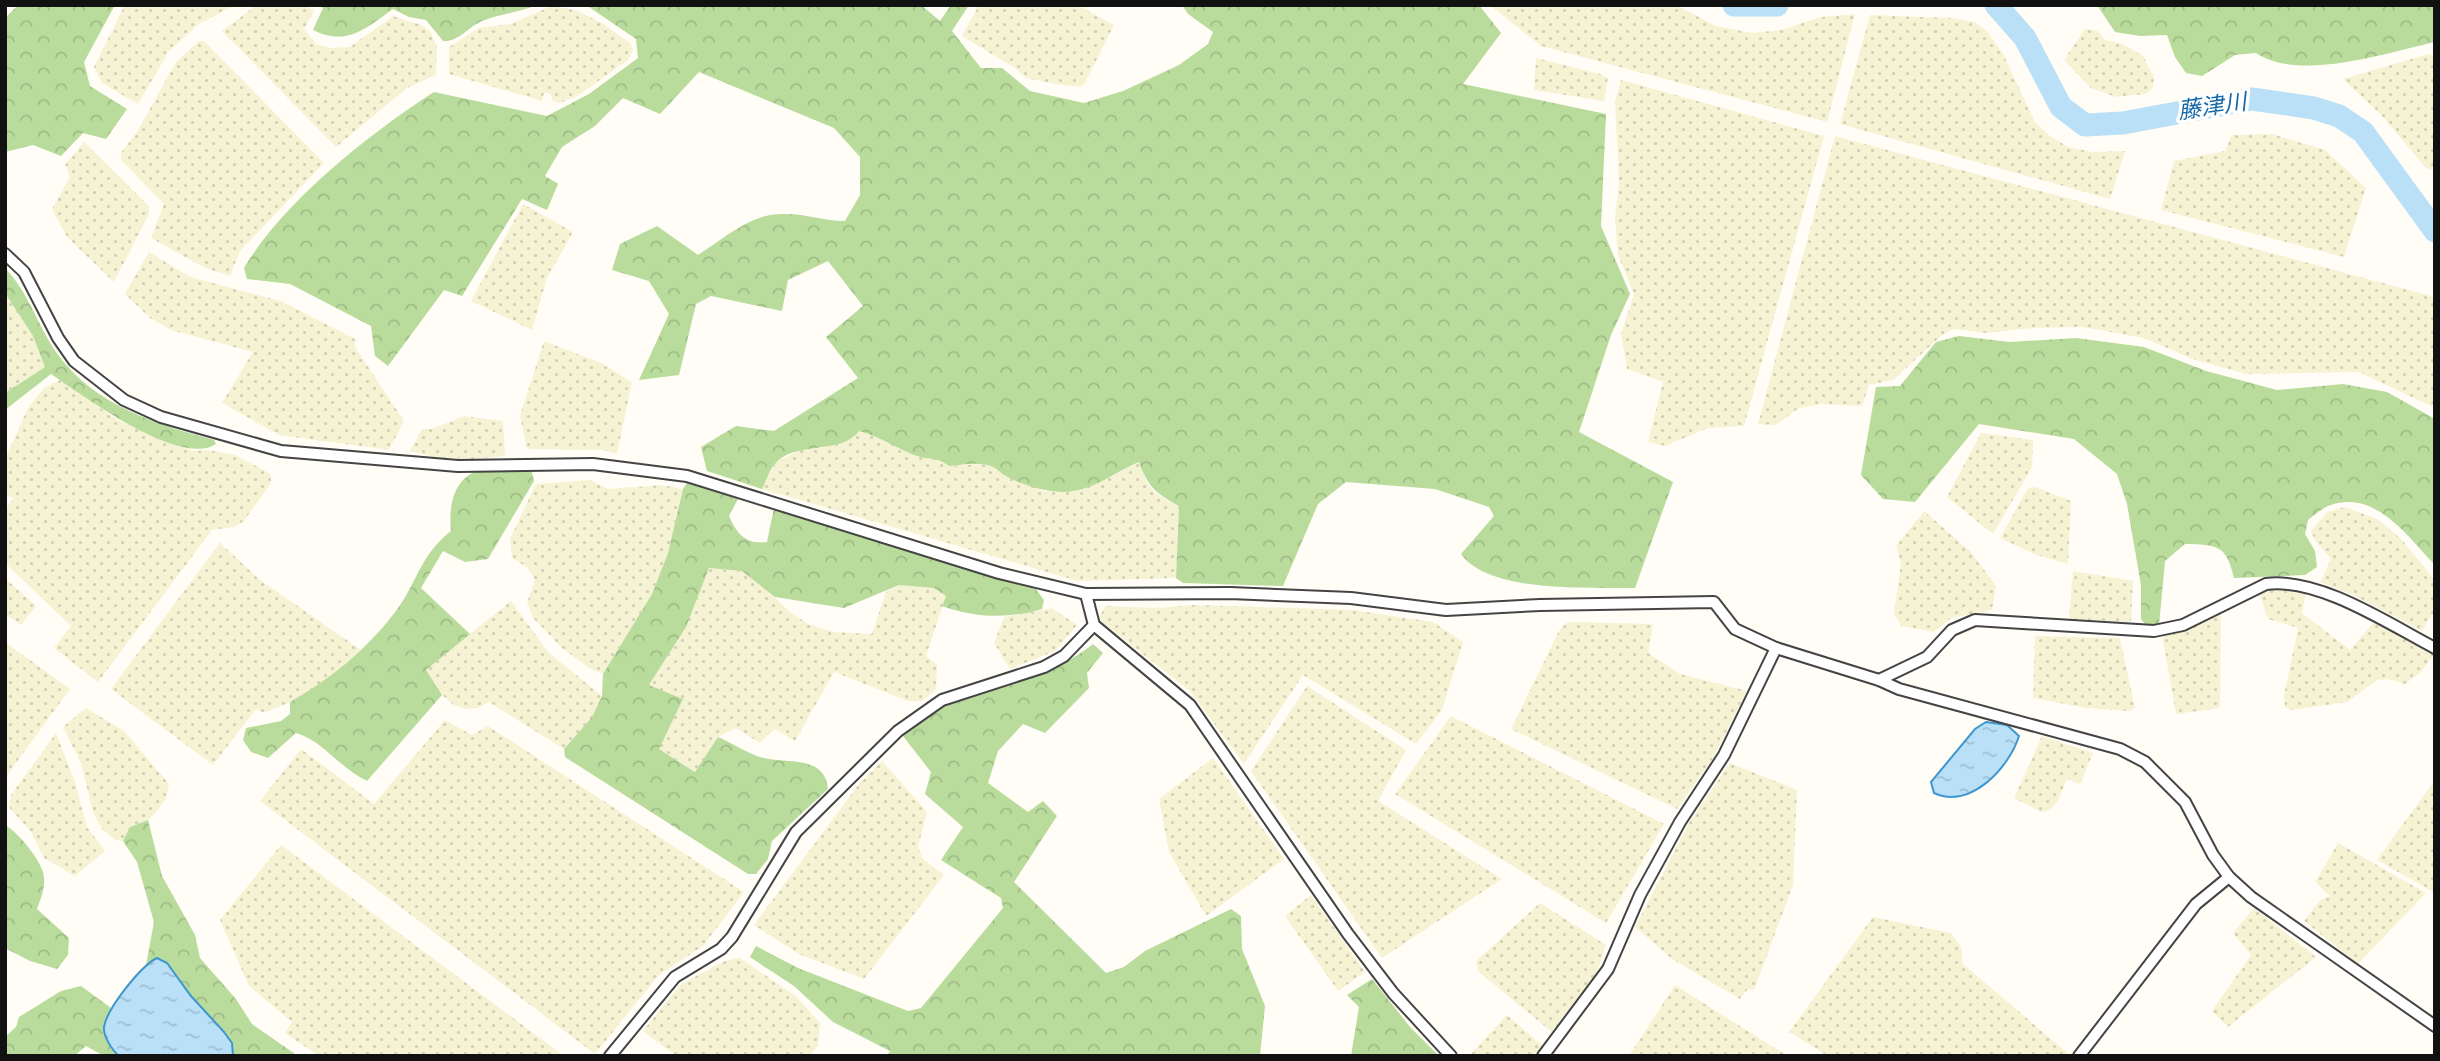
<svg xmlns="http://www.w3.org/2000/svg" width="2440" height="1061" viewBox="0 0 2440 1061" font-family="'Source Serif 4','Noto Sans JP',serif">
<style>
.farmland{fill:url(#farmland-dots)}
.forest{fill:url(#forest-crowns)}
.water{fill:url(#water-ripples);stroke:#3f96cf;stroke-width:2}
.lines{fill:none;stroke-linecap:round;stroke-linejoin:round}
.river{stroke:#b9e0f7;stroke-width:23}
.minor-casing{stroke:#444;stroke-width:14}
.minor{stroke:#fff;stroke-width:10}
.labels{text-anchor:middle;stroke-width:7;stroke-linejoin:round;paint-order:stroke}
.water-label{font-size:23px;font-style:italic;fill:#1768a6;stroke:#fff}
</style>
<defs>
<pattern id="farmland-dots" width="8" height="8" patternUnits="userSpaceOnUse" patternTransform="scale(1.75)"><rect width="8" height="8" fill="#f6f3d4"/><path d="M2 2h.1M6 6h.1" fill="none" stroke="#d2cfb5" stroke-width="1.8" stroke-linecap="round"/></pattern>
<pattern id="forest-crowns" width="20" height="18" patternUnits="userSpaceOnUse" patternTransform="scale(1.75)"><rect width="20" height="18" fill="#b9dc9c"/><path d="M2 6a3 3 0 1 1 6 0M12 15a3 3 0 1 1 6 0" fill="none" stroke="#9ebc85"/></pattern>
<pattern id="water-ripples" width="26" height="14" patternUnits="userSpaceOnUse" patternTransform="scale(1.75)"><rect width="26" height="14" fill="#b9e0f7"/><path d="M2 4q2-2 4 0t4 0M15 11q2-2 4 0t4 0" fill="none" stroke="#9ebfd3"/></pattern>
</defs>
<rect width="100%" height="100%" fill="#fffdf5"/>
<!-- farmland -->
<g class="farmland">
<path d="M125,5H235L199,24L169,51L138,104L102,83L94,67Z"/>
<path d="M257,5H304L314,11L304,29L316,44L330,48L350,47L393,16L421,25L430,31L437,47L436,75L407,88L336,147L222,31Z"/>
<path d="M979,5H1077L1114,25L1085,83L1080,87L1056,84L1025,78L1018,70L962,36Z"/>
<path d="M1490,5H1676L1716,26L1753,33L1781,30L1821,17L1855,14L1827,122L1541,46Z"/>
<path d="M552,6L575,10L602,23L630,43L633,50L628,60L576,97L559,103L553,101L550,94L544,93L542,101L449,74V47L479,28L510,24Z"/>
<path d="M1870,15L1950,18L1975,22L1988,32L2004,56L2035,122L2050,136L2068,147L2093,152L2125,151L2110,199L1840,124Z"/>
<path d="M2085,29L2098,31L2105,40L2123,44L2143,56L2154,77L2153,88L2145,94L2116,97L2091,88L2064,60Z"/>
<path d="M199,41H204L324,163L240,251L230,276L205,268L151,238L164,204L121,160V153L137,132L176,62Z"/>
<path d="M2428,54L2435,56V170L2426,168L2384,118L2343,79Z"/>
<path d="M1536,58L1600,74L1608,78L1604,101L1534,90Z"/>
<path d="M1621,80L1824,136L1744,426L1708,428L1665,446L1648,442L1663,382L1627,369L1621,334L1634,294L1618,255L1615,218L1619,183L1615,101Z"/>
<path d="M2272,134L2325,150L2366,188L2344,257L2161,210L2174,161L2225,151L2232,135Z"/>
<path d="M1835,136L2435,297V408L2359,372L2246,374L2192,359L2144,338L2082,327L2032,328L1986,333L1954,329L1941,336L1893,380L1869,385L1862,406L1821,404L1799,408L1776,425L1758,424Z"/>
<path d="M84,142L149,206V214L114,282L67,237L52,209L70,177L65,165Z"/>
<path d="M523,204L573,232L547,278L532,330L471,301Z"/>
<path d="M149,252L190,277L281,301L355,339V347L404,421L389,450L279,435L222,403L253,352L171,330L150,318L125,294Z"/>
<path d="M5,293L33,336L45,367L5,393Z"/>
<path d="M544,341L601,363L632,382L617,454L603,450L527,449L520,416Z"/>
<path d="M60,380L118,420L193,451L208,450L235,455L271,474V483L244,521L234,527L212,530L98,682L54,648L71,626L5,563V510L13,499L5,493V459L28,408L44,388Z"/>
<path d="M464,416L503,421L505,456L473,459L438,458L410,451L422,429H432Z"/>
<path d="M859,431L884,438L917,456L943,460L949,466L982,464L994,467L1015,481L1031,484L1043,491L1073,492L1103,481L1139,462L1146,481L1154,492L1179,506L1176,578L1078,581L762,489L775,463L784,458L807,447L821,448Z"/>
<path d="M1981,433L2033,440L2032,467L1993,534L1947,497Z"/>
<path d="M590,480L608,489L662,485L683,489L668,553L652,594L603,674L589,668L562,648L534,619L527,603L535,580L528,568L512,558L510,539L536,484Z"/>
<path d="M2035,487L2071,501L2068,564L2034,554L2000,538L2028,488Z"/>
<path d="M2345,507L2379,520L2401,539L2435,580V610L2422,631L2355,596L2320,582L2331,559L2315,541L2311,531L2327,512Z"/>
<path d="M1924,511L1971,552L1996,586L1992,610L1951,618L1934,632L1901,626L1894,613L1901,563L1896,546Z"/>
<path d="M220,543L260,580L361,650L327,681L290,702L264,713L256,709L213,765L111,689Z"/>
<path d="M709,568L742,571L758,581L790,612L808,624L833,632L872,634L886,592L899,585L934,588L946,596L926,656L937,665L936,690L922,701H908L834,672L795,741L774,729L760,743L736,728L718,737L696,772L659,749L649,685L686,627Z"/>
<path d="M2073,571L2133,581L2131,622L2069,619Z"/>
<path d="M5,578L36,606L21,625L5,614Z"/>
<path d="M2281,588L2306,593L2302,613L2350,650L2374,622L2435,654L2420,673L2405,684L2388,679L2377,680L2347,702L2291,710L2285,707L2284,696L2298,628L2268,619L2259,593Z"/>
<path d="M511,601L548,652L602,696L592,717L564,749L489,702L478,708L465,709L454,705L442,695L425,670Z"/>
<path d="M1195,605L1353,610L1433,622L1463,642L1442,710L1416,744L1303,675L1244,764L1190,691L1102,622L1100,616L1105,606L1155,608Z"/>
<path d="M1052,608L1077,625L1055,651L1010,669L994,643L1004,617Z"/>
<path d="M2221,612L2220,708L2176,714L2162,635Z"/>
<path d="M1573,622L1653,624L1648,653L1680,674L1747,691L1713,758L1677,809L1511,729L1559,631L1566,623Z"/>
<path d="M2035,636L2120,638L2135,708L2130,711L2086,708L2033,698Z"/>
<path d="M5,642L70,689L5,778Z"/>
<path d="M1307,686L1406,750L1378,801L1502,879L1382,958L1251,771Z"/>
<path d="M86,708L124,731L169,784L166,799L157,811L148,820L130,827L123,841L115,840L102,829L93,812L81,763L63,727Z"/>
<path d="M1451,716L1664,824L1606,923L1395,794Z"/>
<path d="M445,720L472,735L488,726L744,892L703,946L658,976L595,1054L260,801L301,749L374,804Z"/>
<path d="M56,733L75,782L87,827L105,851L75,876L44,858L31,832L9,807L11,795Z"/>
<path d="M2042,736L2093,753L2080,784L2067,779L2058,801L2050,810L2041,812L2014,798Z"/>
<path d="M1213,758L1284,859L1206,916L1169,852L1159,799Z"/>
<path d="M882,761L927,812L918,847L923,859L944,875L864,979L799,954L754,925L859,784Z"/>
<path d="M1730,763L1797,790L1793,885L1754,990L1748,989L1740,999L1672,959L1635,927L1689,823Z"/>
<path d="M2435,780V893L2377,860Z"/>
<path d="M2338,843L2426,893L2358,964L2304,921L2320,900L2330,896L2315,882Z"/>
<path d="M281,845L564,1056H319L285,1033L292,1022L249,986L220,920Z"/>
<path d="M1311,895L1365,972L1338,991L1285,916Z"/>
<path d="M1540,903L1606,945L1597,972L1552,1032L1486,978L1478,971L1476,961Z"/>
<path d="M2254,908L2316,957L2228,1027L2212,1011L2251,955L2233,933Z"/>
<path d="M1873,917L1951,933L1961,947L1963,964L2070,1055L1828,1056L1789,1032Z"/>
<path d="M740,958L797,997L820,1023L818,1046L809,1056H676L643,1031L681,984L725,961Z"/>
<path d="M1675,985L1762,1040L1788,1056H1629Z"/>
<path d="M1507,1015L1543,1046L1533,1056H1469Z"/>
</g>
<!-- forest -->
<g class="forest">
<path d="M18,5H115L84,62L90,86L127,109L106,139L83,133L61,156L33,145L5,152V18Z"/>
<path d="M319,5H536C518,13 499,14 482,21C468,27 459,42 443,41L426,20L409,17L393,9C366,28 347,47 313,30L323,8Z"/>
<path d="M586,5H921L940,21L951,5H969L952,31L981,68H1002L1030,91L1084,103L1123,91L1179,65L1208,44L1213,32L1188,14L1182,5H1479L1501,33L1463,84L1606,114L1601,226L1630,294L1611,335L1579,432L1673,482L1635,588C1589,587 1490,594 1461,554L1494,516L1489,507L1435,489L1346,482L1318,504L1283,586L1183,583L1176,578L1179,506C1155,492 1149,489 1139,462C1117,471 1098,487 1074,491C1054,495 1023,486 1006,476C1001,474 998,469 993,467C980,461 962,465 949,466C939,457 929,460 917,456C897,449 882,437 859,431C841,456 795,439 774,465C769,471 766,482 762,489L707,471L701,447L736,426L774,431L858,378L826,337L863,306L828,261L788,280L782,311L711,296L696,304L679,375L639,380L669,314L649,281L612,270L620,244L657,226L698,255C725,238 752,212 786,214C806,214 824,221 845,221L860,195V157L834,128L699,72L660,114L623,98L595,126L562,147L545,176L558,184L547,210L522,199L462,296L444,290L388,366L375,356L371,326L290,284L247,279L244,268C283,202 370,133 434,92L547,116L589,94L638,58L636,39Z"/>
<path d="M2097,5H2435V42C2386,53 2299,82 2256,53L2235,55L2202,76L2186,73L2175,57L2167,35L2140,36L2115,32Z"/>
<path d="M5,268C30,294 38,328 59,356C95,405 158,425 214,440L216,444C180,468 82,395 51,374L5,410V393L45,367L33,336L5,293Z"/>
<path d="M1959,336L2010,342L2076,338L2144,347L2206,371L2277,390L2343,384L2387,392L2435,419V565C2408,537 2376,490 2331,505C2323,507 2315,515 2308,520L2305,534L2315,551L2317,567L2305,575L2234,578C2226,544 2217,545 2185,544L2165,561L2159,625H2146L2141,619V585L2127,504L2117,474L2074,439L1979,424L1915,502L1883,499L1861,475L1876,387L1900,386L1936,342Z"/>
<path d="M496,470L532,472L534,481L488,559L465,562L443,551L421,588L470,634L426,670L442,695L367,781C341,769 323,741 296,733L268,758L251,752L243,740L246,728L281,721L290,714V702C331,679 367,649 396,611C417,583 420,555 451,531C449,512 451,487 469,475C475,470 488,471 496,470Z"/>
<path d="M688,481L738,499L729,516C737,534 746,545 767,542L774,508L1035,588L1044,600L1042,609C1010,619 974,618 942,606L946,596L934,588L899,585L844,608L775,597L742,571L709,568L686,627L649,685L683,699L659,749L695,772L718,737C733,743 749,755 764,758C788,764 825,755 828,789L772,841L768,859L756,874H748L565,757L564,749L592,717L602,696L603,674L652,594L668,553L683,489Z"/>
<path d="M1093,644L1103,653L1087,673L1089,688L1045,733L1023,724L998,751L988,783L1028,812L1043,801L1057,816L1014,882L1106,973L1124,967L1145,951L1231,909L1241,916L1242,949L1265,1006L1260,1056H887L890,1051L833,1022L794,986L750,957L756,946L798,968L908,1011L921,1008L1003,908L1001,898L941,860L963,827L925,794L931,772L903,736C919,721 936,707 956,698C1006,677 1047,681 1093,644Z"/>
<path d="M148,820L162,876L195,935L200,958L236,999L252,1024L298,1056H233L232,1043L225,1032L191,996L167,963L153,960L146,965L154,922L137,862L123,841L130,827Z"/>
<path d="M5,825C18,832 43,862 44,877C45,889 41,898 37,909L69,938L68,955L57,969L30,961L5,948Z"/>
<path d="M1372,979L1410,1027L1439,1056H1351L1359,1007L1347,995Z"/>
<path d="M81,986L111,1008L104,1034L119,1056H104L86,1046L74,1056H5V1037L16,1027L19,1017L61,991Z"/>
</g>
<!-- water -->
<g class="water">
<path d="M1986,722L2007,725L2019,736C2009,768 1970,810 1934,793L1931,782L1975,729Z"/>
<path d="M157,958L167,963L191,996L224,1032L232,1043L233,1056H119C112,1050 103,1036 104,1027C107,1008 141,966 157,958Z"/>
</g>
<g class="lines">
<!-- river -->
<g class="river">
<path d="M1734,5H1777"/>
<path d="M1996,5L2025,38L2061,107L2085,125L2123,123L2252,99L2314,108L2339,116L2363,132L2435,231"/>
</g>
<defs>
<g id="minor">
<path d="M5,254L24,272L58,338L74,361L124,400L161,417L281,451L458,466L593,464L687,476L999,573L1086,594L1230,593L1351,598L1446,610L1540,605L1714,602L1735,629L1776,648L1879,680L1899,689L2120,749L2145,762L2185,802L2213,855L2229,877L2251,897L2435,1026"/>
<path d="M1086,594L1094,625L1190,705L1348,934L1393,993L1451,1056"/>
<path d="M1879,680L1927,657L1952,630L1975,620L2154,631L2183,625L2266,584C2319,577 2389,624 2435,648"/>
<path d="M610,1056L675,977L721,949L732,937L796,832L898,731L942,700L1044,667L1064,656L1094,625"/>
<path d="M1543,1056L1608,969L1640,895L1680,822L1724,755L1776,648"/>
<path d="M2079,1056L2196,904L2229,877"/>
</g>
</defs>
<!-- minor casing -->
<use href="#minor" class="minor-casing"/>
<!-- minor -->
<use href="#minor" class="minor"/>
</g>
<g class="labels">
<!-- water labels -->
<g class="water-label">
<text transform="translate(2212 106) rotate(-8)" y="8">藤津川</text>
</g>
</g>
<!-- border -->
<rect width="2440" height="1061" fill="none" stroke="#111111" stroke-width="14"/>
</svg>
